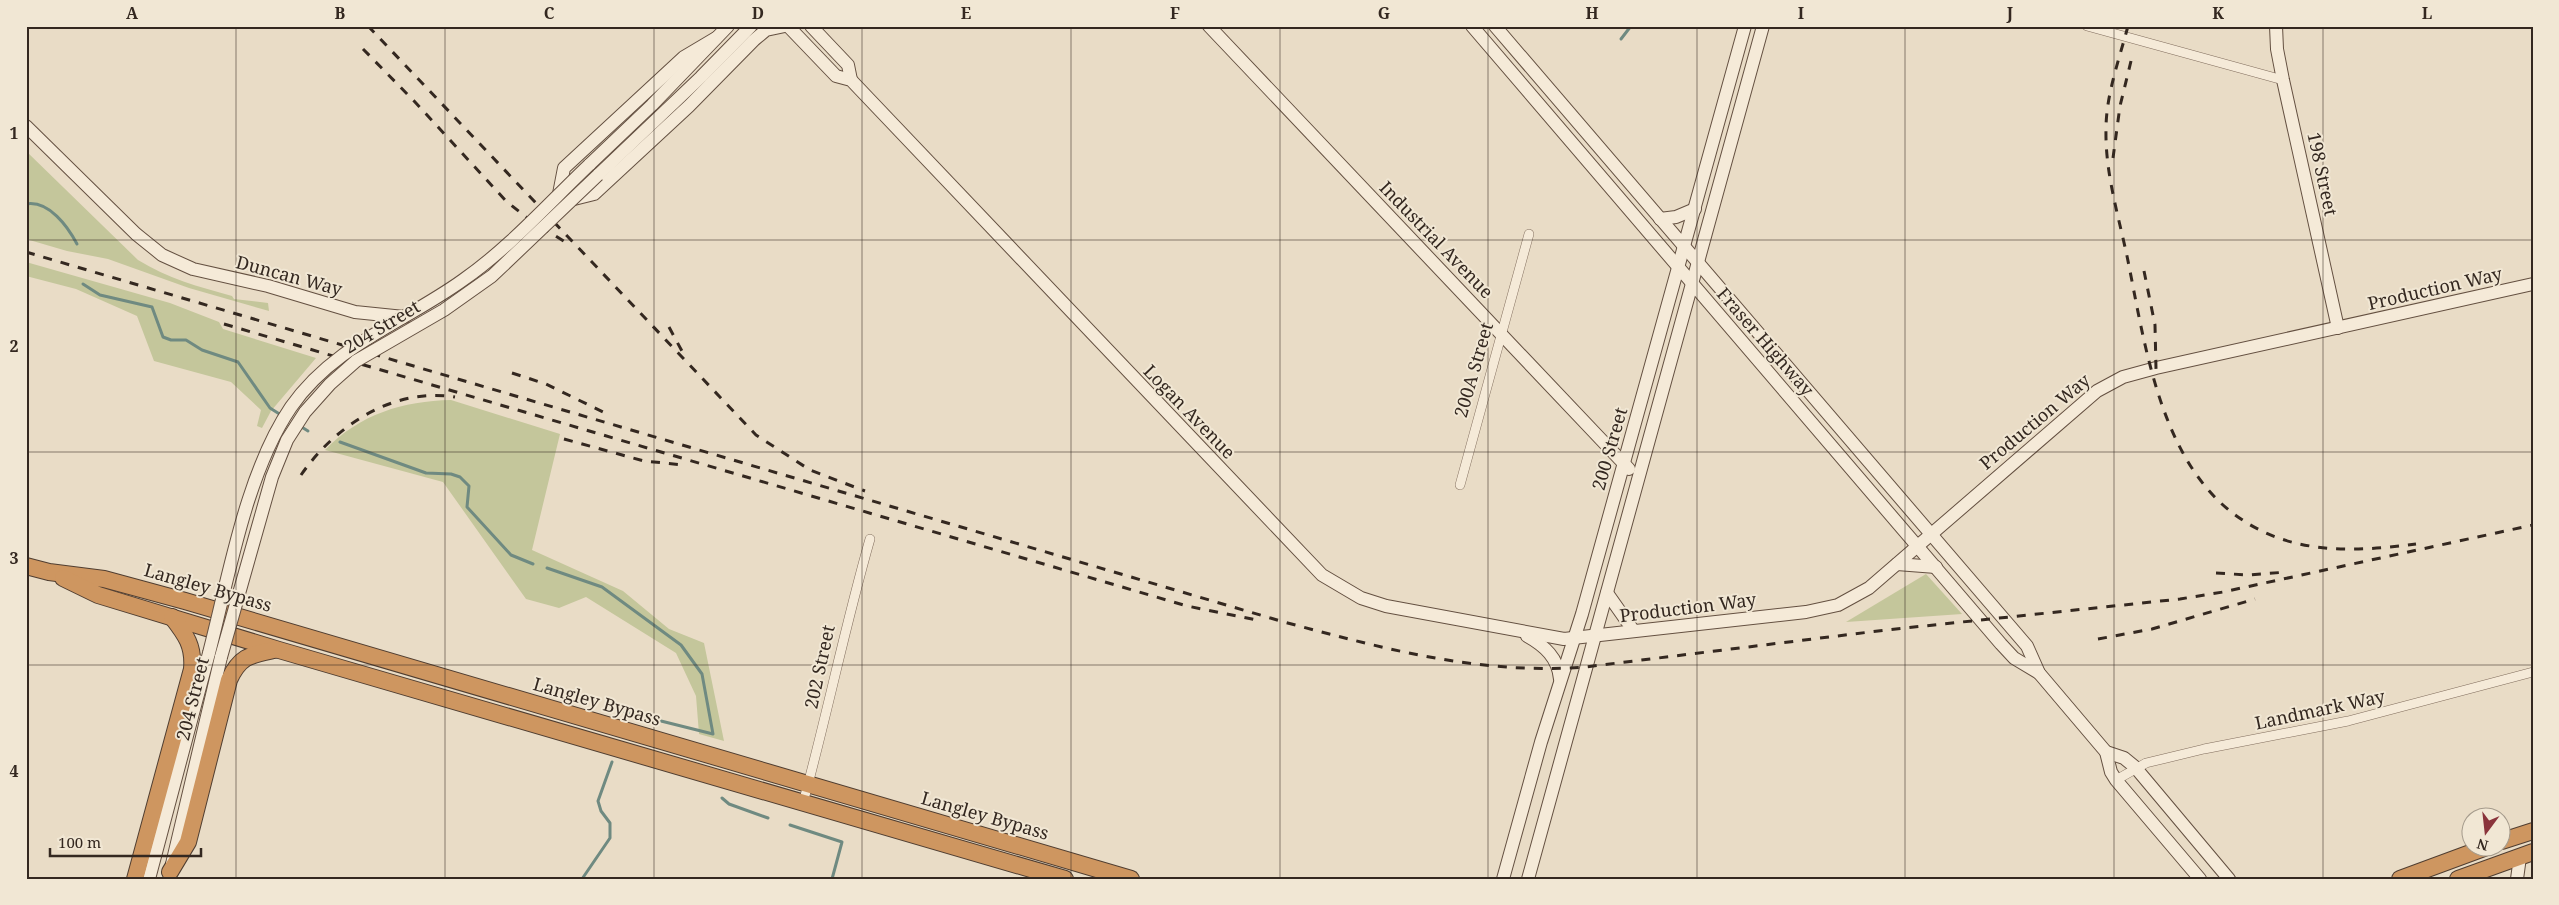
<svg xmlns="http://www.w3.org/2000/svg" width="2559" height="905" viewBox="0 0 2559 905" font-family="'Noto Serif',serif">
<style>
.green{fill:#c4c69b}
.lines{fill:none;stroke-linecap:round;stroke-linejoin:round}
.stream{stroke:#6f8a81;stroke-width:3}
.street-casing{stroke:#826e5e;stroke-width:10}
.secondary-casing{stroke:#645041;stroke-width:14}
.highway-casing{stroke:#503e31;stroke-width:18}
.street{stroke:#f5ead8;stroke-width:9}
.secondary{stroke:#f5ead8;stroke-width:12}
.highway{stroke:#ce9660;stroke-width:16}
.rail{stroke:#342820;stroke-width:3;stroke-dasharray:9 9;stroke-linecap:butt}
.secondary-bridge-casing{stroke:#645041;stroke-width:14;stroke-linecap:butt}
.secondary-bridge{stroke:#f5ead8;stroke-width:12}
.grid{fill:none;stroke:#342820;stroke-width:1;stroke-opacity:0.55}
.labels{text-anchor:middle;stroke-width:4;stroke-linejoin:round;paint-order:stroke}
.street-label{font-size:18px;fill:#342820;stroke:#f1e7d4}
.neatline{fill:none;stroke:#342820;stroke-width:2}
.grid-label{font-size:16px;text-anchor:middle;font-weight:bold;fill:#342820}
</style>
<rect width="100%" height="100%" fill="#e9dcc6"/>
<!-- green -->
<g class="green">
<path d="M26,151L138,260C167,278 199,287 232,296L234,299L268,303L269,311L189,288L108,259L67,251L26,239Z"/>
<path d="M26,262L170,303L219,322L223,329L316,358L271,411L262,428L257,426L261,410L231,382L154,361L137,316L76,289L26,276Z"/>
<path d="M451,400L560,434L532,550L623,591L669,629L704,643L724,741L699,734L696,696L676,653L586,597L559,608L526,599L443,482L325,450C360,414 403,401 451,400Z"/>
<path d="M1926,574L1962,614L1846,622Z"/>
</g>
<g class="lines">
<!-- stream -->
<g class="stream">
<path d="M1621,39L1631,26"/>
<path d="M26,204C49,200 68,227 77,244"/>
<path d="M83,284L100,295L152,307L163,337L171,340H186L202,350L238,362L270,408L281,415"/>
<path d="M300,426L308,431"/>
<path d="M340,442L426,473L451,474L460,477L469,486L467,507L511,555L533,564"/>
<path d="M547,568L602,587L681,645L702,674L713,734L625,712"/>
<path d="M722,798L729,804L768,818"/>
<path d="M790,825L842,842L832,879"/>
<path d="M582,879L610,838V823L601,811L598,801L612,762"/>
</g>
<defs>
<g id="street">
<path d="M2087,26L2283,80"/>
<path d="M1460,485L1529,234"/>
<path d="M2116,780L2146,763L2204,749L2348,721L2533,672"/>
<path d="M803,803C827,715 845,626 870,539"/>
</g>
<g id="secondary">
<path d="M788,26L836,76L851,80L1322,575L1361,598L1386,606L1564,639L1806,612L1838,605L1869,588L2097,391L2123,377L2156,368L2533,284"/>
<path d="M811,26L848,65L851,80"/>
<path d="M1209,26L1629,469"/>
<path d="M1472,26L2001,644L2014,658L2039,673"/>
<path d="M1495,26L2027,646L2039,673L2106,752L2111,772L2116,780L2200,879"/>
<path d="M2276,26L2277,49L2283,80L2338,328"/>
<path d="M26,126L136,234L162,255L193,269L268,286L355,312L404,317L423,313L486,272L516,243"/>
<path d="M589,165L652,105L728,26"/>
<path d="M598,175L701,77L751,26"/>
<path d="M558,199L564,168L684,57L716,38"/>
<path d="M570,200L594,194L689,106L754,40L766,30L785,26"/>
<path d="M1660,219L1676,217L1695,209"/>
<path d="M1897,564L1936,567"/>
<path d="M1607,593L1633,630"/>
<path d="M1527,636C1545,646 1558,658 1560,679"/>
<path d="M2106,752L2124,758L2135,767L2229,879"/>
<path d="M172,864L221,657"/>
<path d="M149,879L209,653"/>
<path d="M1503,879L1541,742L1582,614L1745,26"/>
<path d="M1528,879L1763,26"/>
<path d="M2517,879L2520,857"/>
</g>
<g id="highway">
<path d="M26,566L49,572L104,579L185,601L1131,879"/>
<path d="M63,578L98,595L279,650L1065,879"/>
<path d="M2502,841L2533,831"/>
<path d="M170,872L188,842L229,680C240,656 250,655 274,650"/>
<path d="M135,879L192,669C194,646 186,635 172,617"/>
<path d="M2400,879L2484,848"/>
<path d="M2458,879L2533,852"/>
</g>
</defs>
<!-- street casing -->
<use href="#street" class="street-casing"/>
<!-- secondary casing -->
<use href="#secondary" class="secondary-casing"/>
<!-- highway casing -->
<use href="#highway" class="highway-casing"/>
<!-- street -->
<use href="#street" class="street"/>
<!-- secondary -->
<use href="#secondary" class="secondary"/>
<!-- highway -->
<use href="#highway" class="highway"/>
<!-- rail -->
<g class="rail">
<path d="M368,26L756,435L810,470L865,491"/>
<path d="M2128,26C2119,60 2106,95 2106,129C2105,172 2118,214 2127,256C2145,344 2160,465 2241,519C2294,555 2355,552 2416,544"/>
<path d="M363,49L415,102L506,201L526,217L565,242"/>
<path d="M2113,158L2120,106L2131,61"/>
<path d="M26,252L1284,622C1385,649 1480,675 1585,667L1886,630L2180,599L2223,592L2533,525"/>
<path d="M2144,271L2155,325L2156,369"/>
<path d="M224,324L1187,606L1262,621"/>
<path d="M669,327L683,353"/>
<path d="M512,373L546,384L605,413"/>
<path d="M564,439L644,461L684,465"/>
<path d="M301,475C335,426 393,387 455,397"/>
<path d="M2216,573L2248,575L2287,572"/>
<path d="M2098,639L2152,629L2255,599"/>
</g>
<defs>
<g id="secondary-bridge">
<path d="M209,653C229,576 246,473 291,407C334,345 405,322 463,280C509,248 548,204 589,165"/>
<path d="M221,657L272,477L287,440L305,412L330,384L356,361L444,310L492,276L598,175"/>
</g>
</defs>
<!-- secondary-bridge casing -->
<use href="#secondary-bridge" class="secondary-bridge-casing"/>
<!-- secondary-bridge -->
<use href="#secondary-bridge" class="secondary-bridge"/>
</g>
<!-- grid -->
<path class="grid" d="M236,26V879M445,26V879M654,26V879M862,26V879M1071,26V879M1280,26V879M1488,26V879M1697,26V879M1905,26V879M2114,26V879M2323,26V879M26,240H2533M26,452H2533M26,665H2533"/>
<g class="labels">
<!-- street labels -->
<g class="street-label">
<text transform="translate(2322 174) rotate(78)" y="6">198 Street</text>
<text transform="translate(1436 240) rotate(46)" y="6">Industrial Avenue</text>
<text transform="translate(289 276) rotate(15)" y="6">Duncan Way</text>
<text transform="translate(2435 289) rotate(-13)" y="6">Production Way</text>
<text transform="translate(382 327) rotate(-31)" y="6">204 Street</text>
<text transform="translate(1765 342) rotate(49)" y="6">Fraser Highway</text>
<text transform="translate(1474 370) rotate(-74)" y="6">200A Street</text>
<text transform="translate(1189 412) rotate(46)" y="6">Logan Avenue</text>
<text transform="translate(2035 422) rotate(-40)" y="6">Production Way</text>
<text transform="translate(1610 449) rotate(-74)" y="6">200 Street</text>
<text transform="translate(208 588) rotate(16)" y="6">Langley Bypass</text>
<text transform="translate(1688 608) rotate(-7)" y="6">Production Way</text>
<text transform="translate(820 667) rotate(-78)" y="6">202 Street</text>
<text transform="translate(193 699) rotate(-76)" y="6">204 Street</text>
<text transform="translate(597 702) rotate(16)" y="6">Langley Bypass</text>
<text transform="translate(2320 710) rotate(-12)" y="6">Landmark Way</text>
<text transform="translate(985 816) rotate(16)" y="6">Langley Bypass</text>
</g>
</g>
<!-- border -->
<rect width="2559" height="905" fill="none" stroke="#f1e7d4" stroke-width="55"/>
<!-- north arrow -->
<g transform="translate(2486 832) rotate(195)"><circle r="24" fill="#f1e7d4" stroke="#a59b8c"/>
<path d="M0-4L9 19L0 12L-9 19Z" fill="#8a343b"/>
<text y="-8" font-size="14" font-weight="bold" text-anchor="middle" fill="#342820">N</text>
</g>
<!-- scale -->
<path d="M50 848v8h151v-8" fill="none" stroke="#342820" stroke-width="2.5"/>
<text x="58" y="848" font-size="15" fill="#342820" stroke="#f1e7d4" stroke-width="4" paint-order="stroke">100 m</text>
<rect x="28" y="28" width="2504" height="850" class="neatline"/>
<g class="grid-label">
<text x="132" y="19">A</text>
<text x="340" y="19">B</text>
<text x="549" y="19">C</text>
<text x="758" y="19">D</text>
<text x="966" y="19">E</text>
<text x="1175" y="19">F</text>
<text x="1384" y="19">G</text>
<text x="1592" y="19">H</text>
<text x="1801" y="19">I</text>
<text x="2010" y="19">J</text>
<text x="2218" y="19">K</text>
<text x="2427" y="19">L</text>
<text x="14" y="139">1</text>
<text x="14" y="352">2</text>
<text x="14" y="564">3</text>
<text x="14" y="777">4</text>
</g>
</svg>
